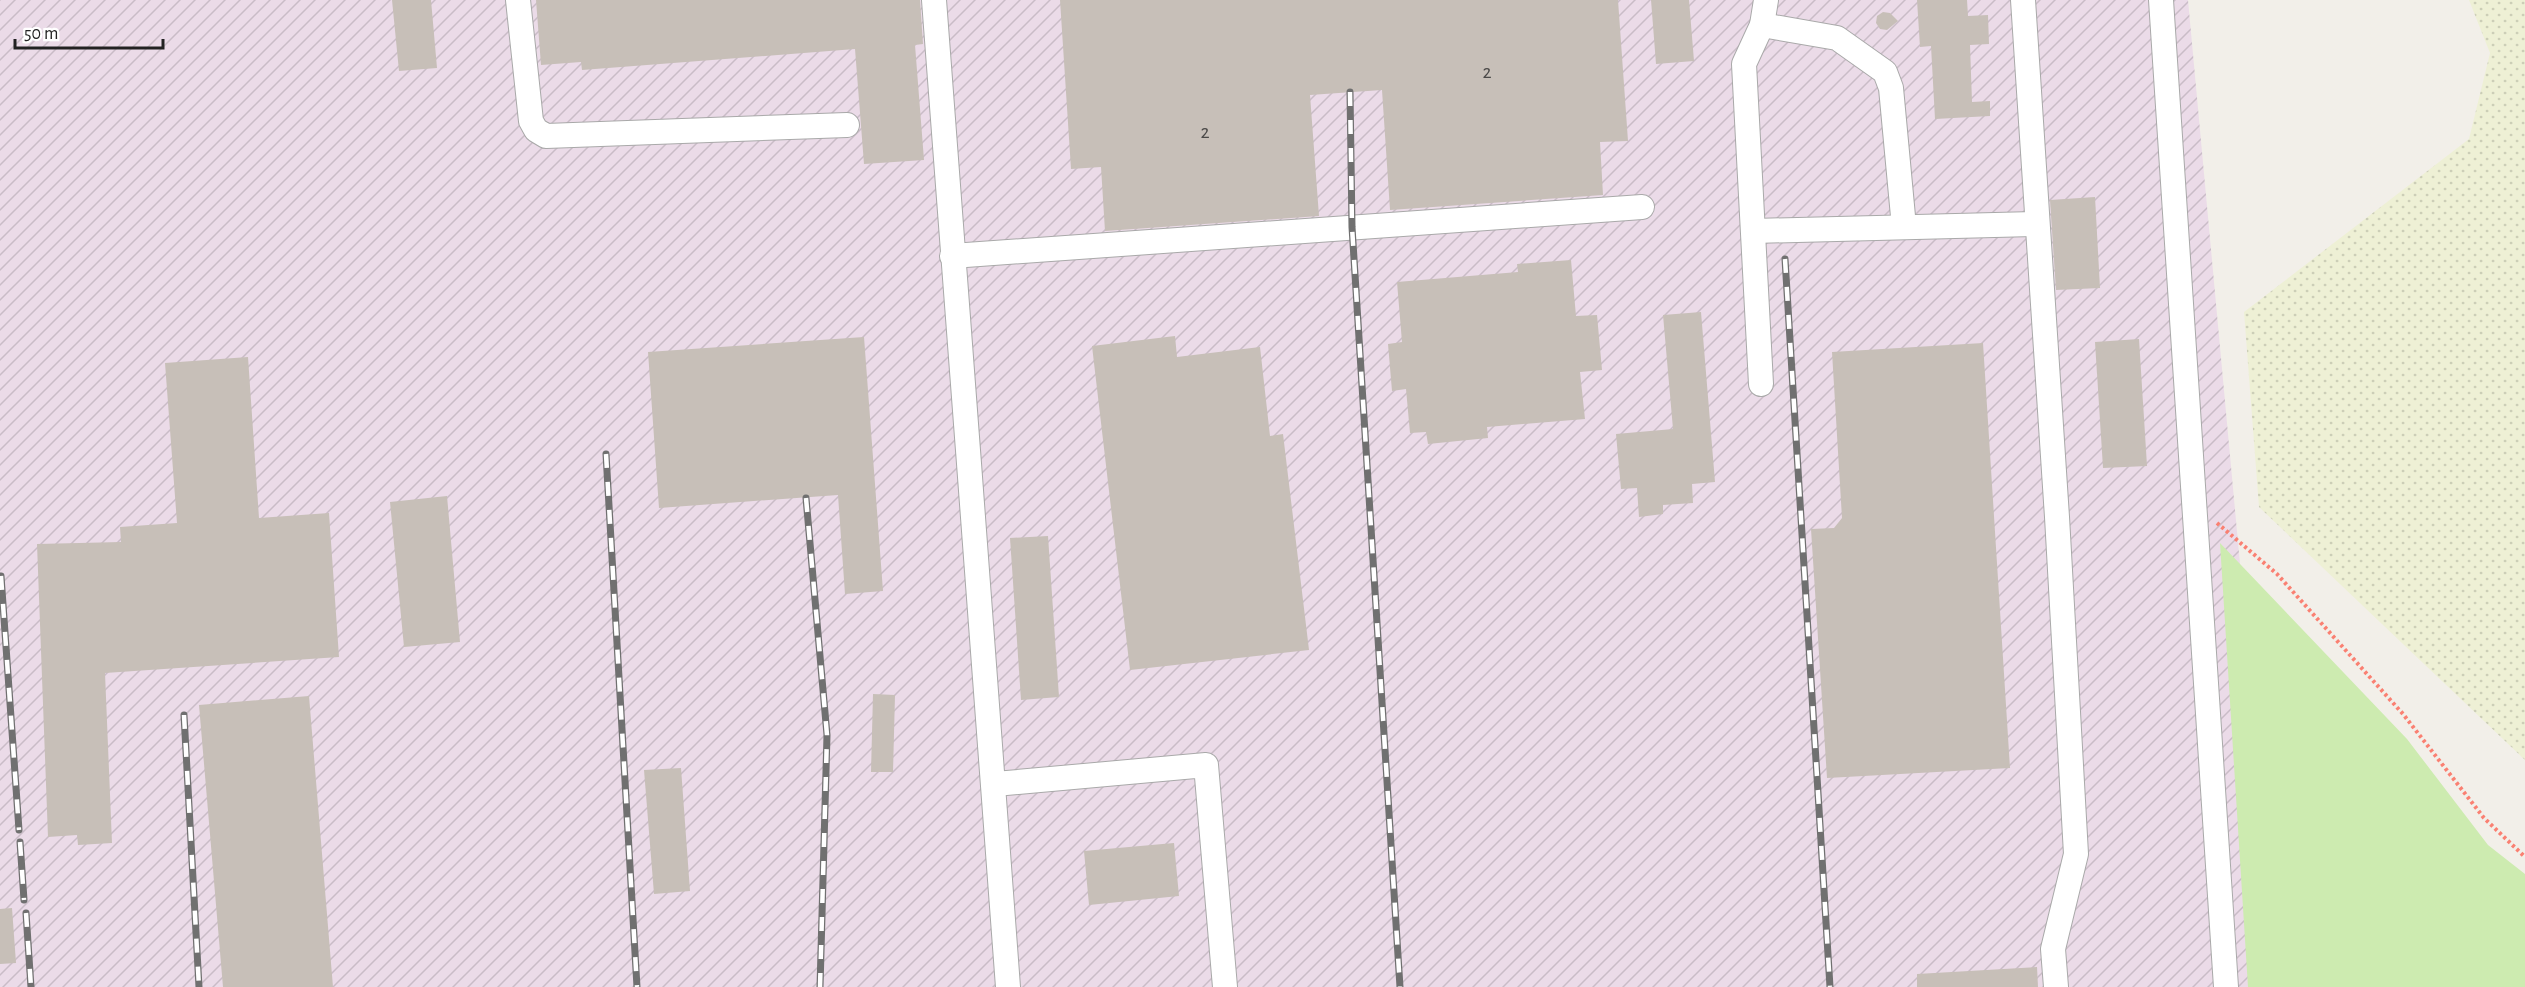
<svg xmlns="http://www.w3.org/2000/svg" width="2525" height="987" viewBox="0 0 2525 987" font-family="'Alegreya Sans',sans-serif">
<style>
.industrial{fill:url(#industrial-furrows)}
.farmland{fill:url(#farmland-dots)}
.grass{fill:#cdebb0}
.building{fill:#c7bfb8}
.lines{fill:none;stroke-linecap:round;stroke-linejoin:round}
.minor-casing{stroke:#a9a9a9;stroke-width:26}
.path{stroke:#fa8072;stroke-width:4;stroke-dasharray:3 3;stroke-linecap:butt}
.minor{stroke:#fff;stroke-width:24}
.rail-casing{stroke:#707070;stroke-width:7}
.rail{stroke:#fff;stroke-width:4.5;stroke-dasharray:14;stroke-linecap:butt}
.labels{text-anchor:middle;stroke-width:4.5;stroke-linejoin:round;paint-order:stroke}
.number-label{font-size:20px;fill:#4b4948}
</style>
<defs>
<pattern id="industrial-furrows" width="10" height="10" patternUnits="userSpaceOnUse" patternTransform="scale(1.5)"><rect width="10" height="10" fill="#ebdbe8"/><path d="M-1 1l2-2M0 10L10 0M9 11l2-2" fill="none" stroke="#c9bcc7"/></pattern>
<pattern id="farmland-dots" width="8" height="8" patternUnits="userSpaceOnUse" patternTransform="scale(1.5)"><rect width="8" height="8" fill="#eef0d5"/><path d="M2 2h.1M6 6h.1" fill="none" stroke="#ccceb7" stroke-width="1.8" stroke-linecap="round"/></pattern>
</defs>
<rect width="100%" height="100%" fill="#f2efe9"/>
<!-- industrial -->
<path class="industrial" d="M0,0H2188L2279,987H0Z"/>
<!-- farmland -->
<path class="farmland" d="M2469,0H2525V760L2259,507L2244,312L2469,139L2490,53Z"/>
<!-- grass -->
<path class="grass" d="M2220,543L2407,739L2488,845L2525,874V987H2248Z"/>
<!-- building -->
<g class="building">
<path d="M392,0H431L437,68L399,71Z"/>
<path d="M536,0H920L923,44L915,45L924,160L864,164L855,49L582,70L581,62L541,65Z"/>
<path d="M1060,0H1618L1628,141L1600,142L1603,195L1390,210L1382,90L1310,95L1319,216L1105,231L1101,167L1071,169Z"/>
<path d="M1651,0H1689L1694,61L1656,64Z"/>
<path d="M1917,0H1967L1968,16L1988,15L1989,44L1970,45L1972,102L1990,101V116L1935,119L1931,46L1920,47Z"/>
<path d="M1883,12L1890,13L1898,21L1887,30L1880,29L1876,23L1877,16Z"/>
<path d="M2095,197L2100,288L2056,290L2050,200Z"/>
<path d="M1571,260L1576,316L1597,315L1602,370L1580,372L1585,419L1487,427L1488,438L1428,444L1426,432L1410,433L1406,389L1392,391L1388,344L1402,342L1397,282L1518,272L1517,264Z"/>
<path d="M1701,312L1715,482L1692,484L1693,503L1663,505V514L1639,517L1637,488L1621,489L1616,434L1673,429L1663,315Z"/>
<path d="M1175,336L1177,357L1260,347L1270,436L1283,434L1309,650L1130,670L1092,346Z"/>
<path d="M864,337L883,591L845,594L838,495L659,508L648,352Z"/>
<path d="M2139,339L2147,466L2103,468L2095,342Z"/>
<path d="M1983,343L2010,768L1827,778L1811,529L1834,528L1842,518L1832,352Z"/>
<path d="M248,357L259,518L329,513L339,657L105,673L112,843L78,845L77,835L48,837L37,544L121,542L120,527L177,523L165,363Z"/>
<path d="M447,496L460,642L404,647L390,502Z"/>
<path d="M1048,536L1059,697L1021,700L1010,538Z"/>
<path d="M873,694L895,695L893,772H871Z"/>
<path d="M309,696L333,987H223L199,705Z"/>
<path d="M681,768L690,891L654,894L644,770Z"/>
<path d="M1174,843L1179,896L1089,905L1084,851Z"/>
<path d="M12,908L16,963L0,964V909Z"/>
<path d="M2037,967L2038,987H1917V974Z"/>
</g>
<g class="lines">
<defs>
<g id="minor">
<path d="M518,0L531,121L536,130L546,136L847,125"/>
<path d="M934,0C957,329 986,658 1008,987"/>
<path d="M2023,0L2057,517L2076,854L2053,949L2056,987"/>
<path d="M2161,0L2226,987"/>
<path d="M1762,25L1837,38L1885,72L1891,88L1904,227"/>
<path d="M1754,231L2037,224"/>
<path d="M952,256L1642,207"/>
<path d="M1761,384L1744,64L1762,25L1766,0"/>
<path d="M995,784L1206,765L1225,987"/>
</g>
</defs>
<!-- minor casing -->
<use href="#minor" class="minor-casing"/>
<!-- path -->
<path class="path" d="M2217,523L2277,574L2403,714L2484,818L2525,857"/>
<!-- minor -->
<use href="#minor" class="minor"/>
<defs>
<g id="rail">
<path d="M1350,92L1352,227L1400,987"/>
<path d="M1785,259L1830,987"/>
<path d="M606,454L637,987"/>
<path d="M806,498L827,735L820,987"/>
<path d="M1,576L19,830"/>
<path d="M184,715L199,987"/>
<path d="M20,842L24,900"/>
<path d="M26,913L31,987"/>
</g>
</defs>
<!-- rail casing -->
<use href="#rail" class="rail-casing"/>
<!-- rail -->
<use href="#rail" class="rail"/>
</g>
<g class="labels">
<!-- number labels -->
<g class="number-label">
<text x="1487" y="78">2</text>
<text x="1205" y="138">2</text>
</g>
</g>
<!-- scale -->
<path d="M15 39v9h148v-9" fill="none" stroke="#222222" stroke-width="3"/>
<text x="24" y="39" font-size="18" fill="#222222" stroke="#ffffff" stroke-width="4.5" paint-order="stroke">50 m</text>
</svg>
